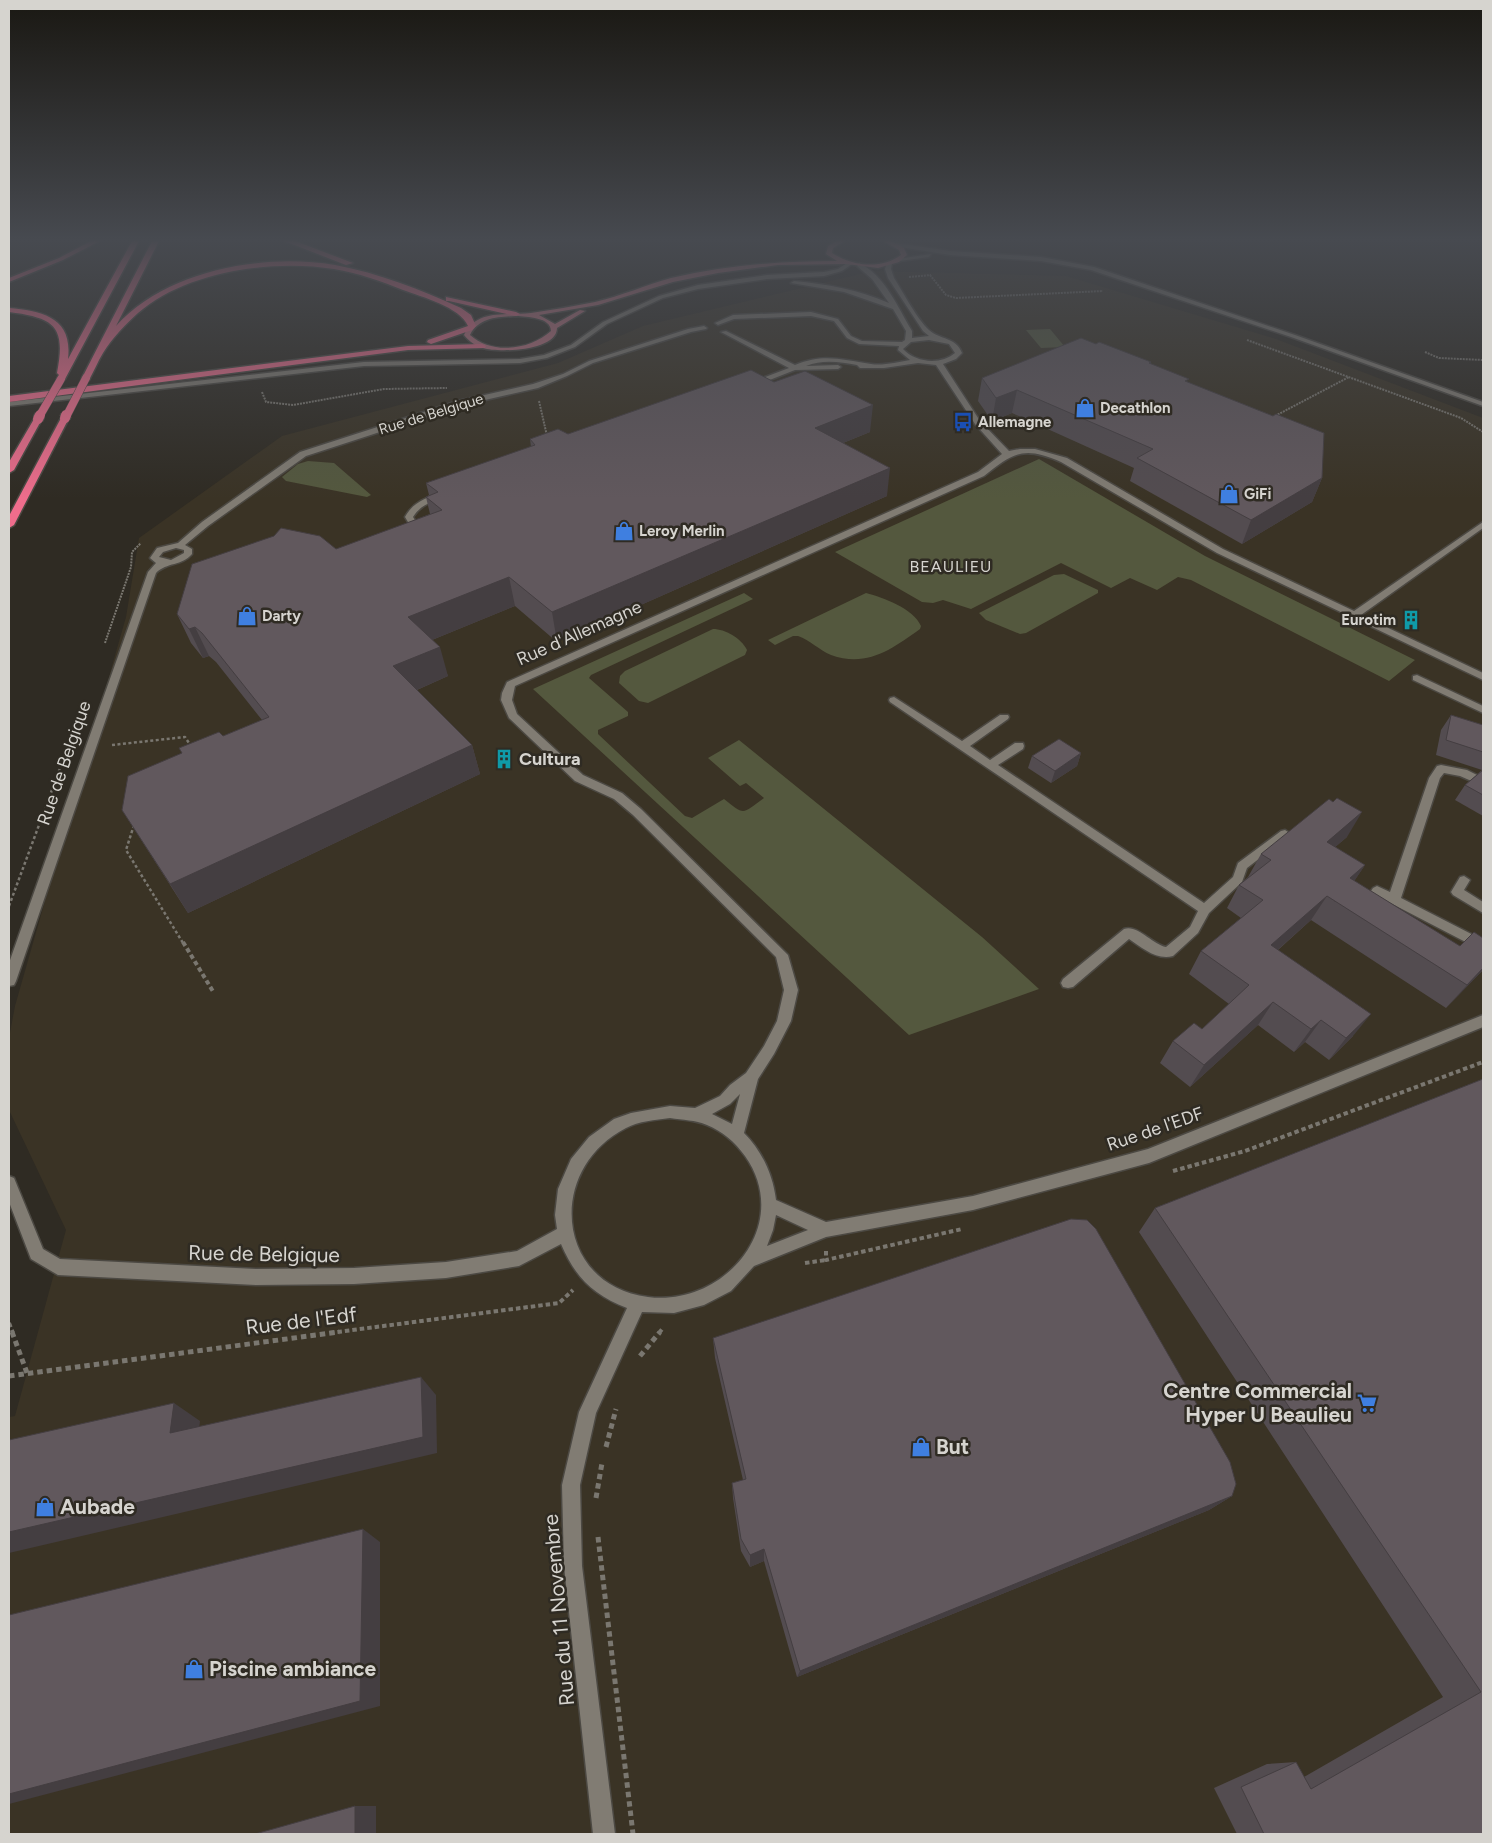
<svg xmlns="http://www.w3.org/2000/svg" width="1492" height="1843" viewBox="0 0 1492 1843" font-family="Figtree,sans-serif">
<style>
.built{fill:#3a3325}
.green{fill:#54583e}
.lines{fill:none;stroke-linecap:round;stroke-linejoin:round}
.minor-casing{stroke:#4c4943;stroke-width:3}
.major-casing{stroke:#4c4943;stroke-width:3}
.highway-casing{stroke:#4c4943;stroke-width:3}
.path-far3{stroke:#7a7770;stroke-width:2;stroke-dasharray:2 1;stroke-linecap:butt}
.path-far2{stroke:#7a7770;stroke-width:2.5;stroke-dasharray:3 2.5;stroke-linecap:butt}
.path-far1{stroke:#7a7770;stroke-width:4;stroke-dasharray:4.5 3;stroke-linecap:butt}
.path{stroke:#7a7770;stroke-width:5;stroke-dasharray:5.5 4;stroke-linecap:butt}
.minor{fill:#817c73;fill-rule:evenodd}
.major{fill:#c37382;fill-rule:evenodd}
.highway{fill:#ef6d8c;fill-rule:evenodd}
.highway-bridge-far1-casing{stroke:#4c4943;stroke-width:9;stroke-linecap:butt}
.highway-bridge-casing{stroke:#4c4943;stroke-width:12;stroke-linecap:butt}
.highway-bridge-far1{stroke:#ef6d8c;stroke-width:8}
.highway-bridge{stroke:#ef6d8c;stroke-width:10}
.wall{fill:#534c50}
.shaded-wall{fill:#443e41}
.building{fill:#61585d;stroke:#443e41}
.labels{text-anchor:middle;stroke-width:5;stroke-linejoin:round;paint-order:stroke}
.far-poi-label{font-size:15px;font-weight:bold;fill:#d6d4cf;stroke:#2f2b23;text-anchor:start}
.far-street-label{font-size:15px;fill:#d6d4cf;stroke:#2f2b23}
.far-neighbourhood-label{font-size:16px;letter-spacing:1px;fill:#d6d4cf;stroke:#2f2b23}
.street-label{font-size:18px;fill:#d6d4cf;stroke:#2f2b23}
.poi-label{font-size:18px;font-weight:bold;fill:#d6d4cf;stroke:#2f2b23;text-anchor:start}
.near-street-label{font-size:21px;fill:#d6d4cf;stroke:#2f2b23}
.near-poi-label{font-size:21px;font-weight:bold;fill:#d6d4cf;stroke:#2f2b23;text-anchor:start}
</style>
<rect width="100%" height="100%" fill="#2f2b23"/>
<!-- built -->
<path class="built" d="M873,271L1066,276L1276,339L1483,418V1834H9V1417L15,1416L66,1230L9,1110V1038L15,1006L126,617L139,538L282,436L558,363L643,326Z"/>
<!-- green -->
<g class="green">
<path d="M1050,329L1065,347L1041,348L1026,330Z"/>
<path d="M1039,459L1205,556L1415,660L1389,681L1191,580L1178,577L1157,590L1130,578L1111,588L1061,563L971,609L943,600L933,603L922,602L835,552Z"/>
<path d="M308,461L334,463L371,495L367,497L286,481L282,477L298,464Z"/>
<path d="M1064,574L1098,590V593L1026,633L1020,634L986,620L979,613L1054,575Z"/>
<path d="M744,593L753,599L591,675L589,678L628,712V716L598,730V734L685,816L692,818L724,799C745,816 742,814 764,798L746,783L740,786L708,758L739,740L982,937L1039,989L909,1035L533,689Z"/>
<path d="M866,593C884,598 913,608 921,626L920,629C892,649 867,668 831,655C819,650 810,640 798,636H793L775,645L768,640Z"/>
<path d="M713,629C725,629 741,638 747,650L745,655L648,703L639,701L619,683L620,676L625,671Z"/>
</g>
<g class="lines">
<defs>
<g id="minor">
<path d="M896,243L950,251L1041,257L1094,267L1295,335L1483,402V406L1291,337L1091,270L1041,261L950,255L894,246Z"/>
<path d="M931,254L929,257L900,261L897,259Z"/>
<path d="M887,262L892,263L891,269L894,278C903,292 917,319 929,330C940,340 956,337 962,353L956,359L943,364L980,421L1009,451L1020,449H1035L1067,458L1223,549L1354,611L1483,522V528L1361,615L1483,673V680L1217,553L1061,462C1024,446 1014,452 984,476L515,686L512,700L517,714L583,775L622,793L641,809L788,955L798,990L791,1021L774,1054L758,1079L744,1133C762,1151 773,1175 776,1200L826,1222L973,1196L1148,1149L1483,1015V1027L1149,1163L973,1210L826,1237L754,1266L731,1291L704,1305L674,1313L642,1312L596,1413L580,1485L582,1566L615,1834H593L564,1566L562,1485L579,1412L627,1308C593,1295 575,1277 561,1244L519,1266L446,1278L354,1284L256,1285L58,1275L31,1259L9,1202V1176L14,1178L43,1249L60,1259L256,1269L354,1268L446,1262L517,1251L557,1229L555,1215L558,1189L571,1159L589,1137L614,1119L631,1113L670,1106L695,1108L720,1096L730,1085L746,1073L764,1046L777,1021L784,990L776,957L633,815L614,799L575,781L509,718L501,700L502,693L507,682L978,472L1002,454L975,424L936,365L918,363L884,368H860L857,365C840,362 823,359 806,366L838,365L841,367L838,369L795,370L752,387L748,385L749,383L789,368L721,332L726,331L795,365C824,353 842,360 871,364C883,366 897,362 910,360L898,350L899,346L859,344L847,338L834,321L811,316L734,319L718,325L715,323L733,315L811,312L838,319L851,336L862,341L902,342L905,340L906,331L893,309L844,292L791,283L794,281C827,284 859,290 889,303L872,279L857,266L859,263C885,275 898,308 912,331V338L929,336L923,331L888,278L885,269ZM929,340L949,344L955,353C941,365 916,363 903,349L911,342ZM740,1094L732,1124L712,1114L730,1104ZM670,1118C683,1120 695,1120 707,1125C722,1131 735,1142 745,1156C794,1225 724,1307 648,1297C555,1285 546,1169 626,1128C639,1121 655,1120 670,1118ZM776,1215L808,1230L767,1246L773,1230Z"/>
<path d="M847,263L852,264L842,271L824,276L767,279L698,289L663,298L607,324L575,347L547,358L520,363L364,366L9,406V402L364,362L520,359L544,355L571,345L603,322L659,296L698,285L767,275L824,272L838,269Z"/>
<path d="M704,326L707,328L706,329L691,332L593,363L567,376L538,388L463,405L306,456L208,526L185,545L192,549V554C182,566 167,562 156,573L16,981L14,985L9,986V963L148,572L156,563L150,558L157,548L178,543L202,522L300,452L458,401L533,384L563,374L589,361L688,329ZM176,548L184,550V553L171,560L159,557L163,552Z"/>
<path d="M443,493H446V497C433,501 420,505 413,517L418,525L411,527L405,517C413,502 427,497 443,493Z"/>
<path d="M1417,675L1483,706V713L1413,680V676Z"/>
<path d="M894,697L962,741L1000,715H1008L1009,717L1008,719L970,746L990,760L1015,743H1023L1024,746L1023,749L998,765L1204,903L1233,877L1238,863L1281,831L1285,830L1291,834L1247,868L1242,882L1209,913L1198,933L1173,956C1157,961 1141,947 1129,939L1073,987L1068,988L1063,987L1061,983L1063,979L1124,929C1137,924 1152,944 1166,947L1190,927L1198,911L890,702L889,700L890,698Z"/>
<path d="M1441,765L1467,770L1483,778V786L1460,776L1444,773L1440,778L1401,898L1483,940V951L1373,894L1371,891L1373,888L1377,886L1390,892L1429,778L1437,766Z"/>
<path d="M1464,876L1470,880L1464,890L1483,902V913L1453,895L1451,892L1460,877Z"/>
</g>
<path id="major" d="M837,241H845L833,248L832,253C852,266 881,270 901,255L899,250L883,241H891L904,248L907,255L899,262L878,268L846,264L778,265L718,273L673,282L598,305L539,315L555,324L580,310L585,311L557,328C557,351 499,353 483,348C475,346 469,341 464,335C477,308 507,316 531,313C552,310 574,306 595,302C621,296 646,285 671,278C727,265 781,261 837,261L826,254L828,246ZM516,316C527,317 551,317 551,331C530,350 492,355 470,335C479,317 499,317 516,316Z"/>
<g id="highway">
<path d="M91,241H100L63,260L9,282V278L59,258Z"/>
<path d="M132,241H139L65,379L58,381L57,379L59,375L57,373C66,326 55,318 9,312V308C43,311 73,318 68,359Z"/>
<path d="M152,241H159L116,326C166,270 263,253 335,265C379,273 421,290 461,308L471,315L476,326L472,330L431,344L427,342L428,340L468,326C460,307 422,297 403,290C381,281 358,273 334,269C273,259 186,271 138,313C126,324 112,338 103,353C98,361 94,371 89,380H83L82,378Z"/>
<path d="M284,241H295L353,263L346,265Z"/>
<path d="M446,297L516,312L520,314L516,316L449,301H446Z"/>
<path d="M482,344L486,346L485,348L408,350L9,402V396L408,346Z"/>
<path d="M65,415L69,418L14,525L9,528V516L61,418Z"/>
<path d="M38,416L42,419L14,470L9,473V462L34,419Z"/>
</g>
</defs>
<!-- minor casing -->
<use href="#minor" class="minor-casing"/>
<!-- major casing -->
<use href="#major" class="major-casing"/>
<!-- highway casing -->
<use href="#highway" class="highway-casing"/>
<!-- path-far3 -->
<g class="path-far3">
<path d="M930,275L946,295L956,298L1103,291"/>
<path d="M909,277L931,275"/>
<path d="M1247,340L1461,418L1483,432"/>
<path d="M1425,352L1439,358L1483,360"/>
<path d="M262,392L266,402L293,405L384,389L447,388"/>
<path d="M539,401L547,436"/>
<path d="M1275,416L1349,377"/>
<path d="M105,643L131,567L132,552L141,543"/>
</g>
<!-- path-far2 -->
<g class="path-far2">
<path d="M112,745L185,737L191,746"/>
<path d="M134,825L126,850L183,943"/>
<path d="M9,906L72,736"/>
</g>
<!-- path-far1 -->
<g class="path-far1">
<path d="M183,942L214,993"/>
<path d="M1173,1171L1245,1151L1483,1062"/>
<path d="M826,1251V1260L962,1229"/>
<path d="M805,1263L826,1260"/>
<path d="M9,1323L13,1333"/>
<path d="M330,1333L559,1303L573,1290"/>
<path d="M659,1333L663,1328"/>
</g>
<!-- path -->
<g class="path">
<path d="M12,1332L27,1373"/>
<path d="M640,1356L660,1332"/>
<path d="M9,1376L339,1332"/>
<path d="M606,1447L616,1409"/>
<path d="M596,1498L602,1463"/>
<path d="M598,1537L633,1834"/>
</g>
<!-- minor -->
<use href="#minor" class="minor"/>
<!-- major -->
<use href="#major" class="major"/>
<!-- highway -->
<use href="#highway" class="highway"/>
<defs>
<g id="highway-bridge-far1">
<path d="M39,417L61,379"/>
<path d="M66,417L86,378"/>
</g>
<g id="highway-bridge">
<path d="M65,418L66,415"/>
<path d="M38,419L40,415"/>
</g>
</defs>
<!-- highway-bridge-far1 casing -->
<use href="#highway-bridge-far1" class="highway-bridge-far1-casing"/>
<!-- highway-bridge casing -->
<use href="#highway-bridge" class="highway-bridge-casing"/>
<!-- highway-bridge-far1 -->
<use href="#highway-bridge-far1" class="highway-bridge-far1"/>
<!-- highway-bridge -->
<use href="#highway-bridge" class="highway-bridge"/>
</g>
<!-- wall -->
<g class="wall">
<path d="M1096,344L1151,362V364L1188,382L1322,478L1312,502L1242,544L1130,481L1134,468L1012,413L992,421L978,401L982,378Z"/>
<path d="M870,432L843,443L887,496L557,642L515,606L432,640L448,676L417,690L472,745L480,774L188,913L122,810L223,736L262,720L216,662L209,656L203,658L191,643L177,614L430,514L426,497L429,495L426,483L531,447L530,439L568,434Z"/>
<path d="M1451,715L1483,725V816L1455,800L1465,785L1482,770L1436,755L1441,730Z"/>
<path d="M1081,753L1077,766L1051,783L1028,768L1032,756Z"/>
<path d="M1347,837L1335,847L1365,865L1354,881L1483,970L1446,1008L1311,920L1278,950L1353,1036L1329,1060L1305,1042L1294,1052L1258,1025L1190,1087L1160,1063L1173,1041L1202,1029L1229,1004L1189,974L1201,951L1241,918L1227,908L1239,885L1248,877L1261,854Z"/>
<path d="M1483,1079V1834H1237L1214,1788L1267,1764L1296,1762L1304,1777L1443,1697L1139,1232L1155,1208Z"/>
<path d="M713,1338L1232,1496L1209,1510L797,1677L764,1561L750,1567L741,1551L733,1498L732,1483L743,1480L715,1358Z"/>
</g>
<!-- shaded-wall -->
<g class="shaded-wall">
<path d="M1017,390L1012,413L992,421L996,398Z"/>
<path d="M873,405L870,432L813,455L815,428Z"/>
<path d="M890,468L887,496L557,642L552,612Z"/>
<path d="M1322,478L1312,502L1242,544L1251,520Z"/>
<path d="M509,577L515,606L417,646L408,617Z"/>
<path d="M195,627L209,656L203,658L189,629Z"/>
<path d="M440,647L448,676L403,696L393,666Z"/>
<path d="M472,745L480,774L188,913L170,884Z"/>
<path d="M1081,753L1077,766L1051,783L1055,771Z"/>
<path d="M1362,812L1347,837L1313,866L1327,842Z"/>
<path d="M1365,865L1349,889L1334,902L1350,878Z"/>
<path d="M1327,896L1311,920L1257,968L1271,945Z"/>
<path d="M1483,968V970L1446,1008L1467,985Z"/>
<path d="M1273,1002L1258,1025L1190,1087L1204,1065Z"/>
<path d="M1371,1014L1353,1036L1329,1060L1346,1038Z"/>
<path d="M1321,1020L1305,1042L1294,1052L1311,1029Z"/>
<path d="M421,1377L436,1395L437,1453L9,1553V1532Z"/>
<path d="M174,1403L200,1421L197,1449L170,1433Z"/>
<path d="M1232,1496L1209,1510L797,1677L800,1671Z"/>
<path d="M363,1529L380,1542V1706L9,1804V1794Z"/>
<path d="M764,1549V1561L750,1567V1555Z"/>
<rect x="355" y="1806" width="21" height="28"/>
</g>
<!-- building -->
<g class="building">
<path d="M1081,338L1096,344L1099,342L1151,362L1149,363L1189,379L1185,381L1273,416L1276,414L1324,433L1322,478L1251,520L1137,458L1153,449L1017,390L996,398L982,378Z"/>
<path d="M751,370L774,382L805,371L873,405L815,428L890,468L552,612L509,577L408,617L440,647L393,666L472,745L170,884L122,810L128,776L182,753L179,748L219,732L223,736L269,717L202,633L195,627L189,629L177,614L192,564L274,536L281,528L320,536L336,549L442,510L426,497L438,492L426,483L535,445L530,439L558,429L568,434Z"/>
<path d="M1451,715L1483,725V752L1446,740Z"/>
<path d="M1059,739L1081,753L1055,771L1032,756Z"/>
<path d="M1483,770V795L1465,785Z"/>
<path d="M1337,798L1362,812L1327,842L1365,865L1350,878L1460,946L1474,932L1483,938V968L1467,985L1327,896L1271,945L1371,1014L1346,1038L1321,1020L1311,1029L1273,1002L1204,1065L1173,1041L1194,1023L1202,1029L1249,985L1201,951L1263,900L1239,885L1271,860L1261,854L1329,799L1333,802Z"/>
<path d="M1483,1079V1834H1264L1241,1787L1296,1762L1311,1789L1481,1692L1155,1208Z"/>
<path d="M1071,1219L1087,1220L1096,1229L1230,1462L1236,1484L1232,1496L800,1671L764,1549L750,1555L741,1539L732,1483L746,1479L713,1338Z"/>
<path d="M421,1377L423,1437L9,1532V1440L174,1403L170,1433Z"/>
<path d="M363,1529L360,1701L9,1794V1615Z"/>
<path d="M355,1806V1834H255Z"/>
</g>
<!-- sky -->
<linearGradient id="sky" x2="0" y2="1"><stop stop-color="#1a1813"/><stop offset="0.48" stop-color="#474a50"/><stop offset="1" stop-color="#474a50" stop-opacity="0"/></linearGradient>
<rect width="1492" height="499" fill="url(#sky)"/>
<!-- icons -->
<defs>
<symbol id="shop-bare" viewBox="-9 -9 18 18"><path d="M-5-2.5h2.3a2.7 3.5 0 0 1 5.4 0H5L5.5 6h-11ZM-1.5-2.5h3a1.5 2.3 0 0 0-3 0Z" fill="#3f7fe0" stroke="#2f2b23" stroke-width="2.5" paint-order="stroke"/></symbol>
<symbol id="bus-bare" viewBox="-9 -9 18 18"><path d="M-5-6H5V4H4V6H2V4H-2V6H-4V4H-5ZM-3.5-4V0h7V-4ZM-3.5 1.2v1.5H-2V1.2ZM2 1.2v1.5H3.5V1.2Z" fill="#1a4fb4" stroke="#2f2b23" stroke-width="2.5" paint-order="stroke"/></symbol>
<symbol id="building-bare" viewBox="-9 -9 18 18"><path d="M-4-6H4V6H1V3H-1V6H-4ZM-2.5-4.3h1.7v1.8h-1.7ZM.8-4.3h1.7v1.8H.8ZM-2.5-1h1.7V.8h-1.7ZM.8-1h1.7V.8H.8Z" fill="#0f9aa8" stroke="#2f2b23" stroke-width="2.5" paint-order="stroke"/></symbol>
<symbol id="supermarket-bare" viewBox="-9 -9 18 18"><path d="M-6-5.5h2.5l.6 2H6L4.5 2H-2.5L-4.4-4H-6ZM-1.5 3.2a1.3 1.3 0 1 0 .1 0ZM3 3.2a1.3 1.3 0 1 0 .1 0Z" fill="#3f7fe0" stroke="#2f2b23" stroke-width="2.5" paint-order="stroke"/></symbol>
</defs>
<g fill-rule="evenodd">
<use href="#shop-bare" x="1071" y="394" width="28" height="28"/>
<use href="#bus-bare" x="949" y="408" width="28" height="28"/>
<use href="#shop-bare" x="1215" y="480" width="28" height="28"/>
<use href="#shop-bare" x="610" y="517" width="28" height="28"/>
<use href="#shop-bare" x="233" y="602" width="28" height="28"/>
<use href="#building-bare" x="1397" y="606" width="28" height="28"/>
<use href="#building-bare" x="490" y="745" width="28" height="28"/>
<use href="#supermarket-bare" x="1353" y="1389" width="28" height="28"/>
<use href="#shop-bare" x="907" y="1433" width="28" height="28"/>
<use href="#shop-bare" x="31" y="1493" width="28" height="28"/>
<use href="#shop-bare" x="180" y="1655" width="28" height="28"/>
</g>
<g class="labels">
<!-- far-poi labels -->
<g class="far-poi-label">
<text x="1100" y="413">Decathlon</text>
<text x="978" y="427">Allemagne</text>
<text x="1244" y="499">GiFi</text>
<text x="639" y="536">Leroy Merlin</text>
<text x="262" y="621">Darty</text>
<text x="1396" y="625" text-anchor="end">Eurotim</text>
</g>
<!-- far-street labels -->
<g class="far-street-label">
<text transform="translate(431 414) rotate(-17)" y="5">Rue de Belgique</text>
</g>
<!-- far-neighbourhood labels -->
<g class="far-neighbourhood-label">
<text x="951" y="572">BEAULIEU</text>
</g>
<!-- street labels -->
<g class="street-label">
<text transform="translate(579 633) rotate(-24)" y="6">Rue d'Allemagne</text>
<text transform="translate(64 763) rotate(-71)" y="6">Rue de Belgique</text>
<text transform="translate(1155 1129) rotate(-19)" y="6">Rue de l'EDF</text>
</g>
<!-- poi labels -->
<g class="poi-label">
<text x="519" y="765">Cultura</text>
</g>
<!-- near-street labels -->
<g class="near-street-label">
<text transform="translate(264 1254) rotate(1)" y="7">Rue de Belgique</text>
<text transform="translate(301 1321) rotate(-7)" y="7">Rue de l'Edf</text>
<text transform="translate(559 1610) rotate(-95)" y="7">Rue du 11 Novembre</text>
</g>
<!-- near-poi labels -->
<g class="near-poi-label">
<text x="1352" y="1398" text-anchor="end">Centre Commercial<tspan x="1352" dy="24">Hyper U Beaulieu</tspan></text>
<text x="936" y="1454">But</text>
<text x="60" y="1514">Aubade</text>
<text x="209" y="1676">Piscine ambiance</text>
</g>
</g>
<!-- border -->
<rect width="1492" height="1843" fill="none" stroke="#d6d4cf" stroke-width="20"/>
</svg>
